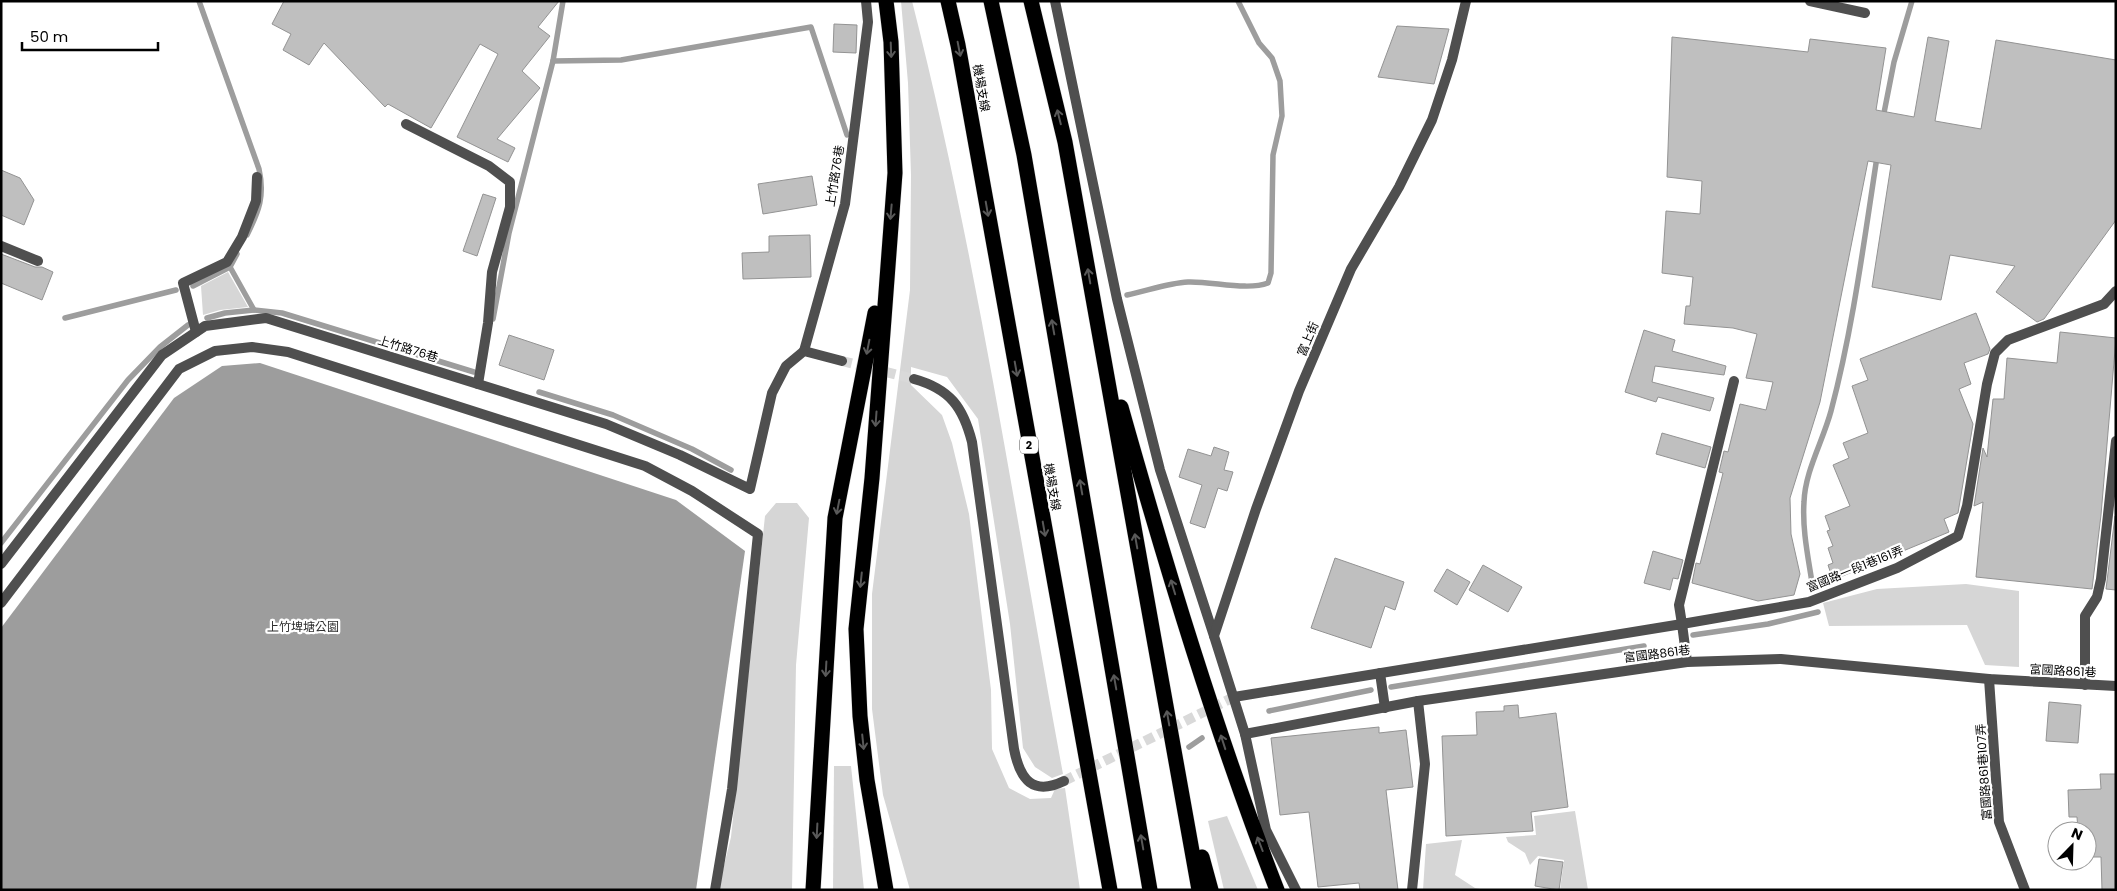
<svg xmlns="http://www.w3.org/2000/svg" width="2117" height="891" viewBox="0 0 2117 891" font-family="Poppins,'Noto Sans TC',sans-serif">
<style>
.green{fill:#d6d6d6}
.water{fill:#9d9d9d}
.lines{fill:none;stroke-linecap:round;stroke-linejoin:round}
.stream{stroke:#9d9d9d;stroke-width:5.5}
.building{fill:#bfbfbf;stroke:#939393}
.street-tunnel{stroke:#d9d9d9;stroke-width:10;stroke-dasharray:10 5;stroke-linecap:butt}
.highway-casing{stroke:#dbdbdb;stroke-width:16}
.lane{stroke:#4f4f4f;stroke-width:10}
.street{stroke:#4f4f4f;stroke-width:10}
.highway{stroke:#000;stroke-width:15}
.oneway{stroke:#595959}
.labels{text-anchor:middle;stroke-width:4.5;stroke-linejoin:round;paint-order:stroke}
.shield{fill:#fff;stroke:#4c4c4c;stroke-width:1}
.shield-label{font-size:11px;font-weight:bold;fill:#000}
.street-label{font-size:12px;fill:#000;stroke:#fff}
.park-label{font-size:12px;fill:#2d2d2d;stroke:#fff}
</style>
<rect width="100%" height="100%" fill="#fff"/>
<!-- green -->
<g class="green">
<path d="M901,1H912C977,256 1015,516 1063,774L1052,778L1035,767L1023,748L1010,624L978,419L947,377L911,367V385L942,415L952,443L969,514L991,690L992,749L1009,788L1030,799L1051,798L1055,789L1065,788L1080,890H910L883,795L872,709V594L910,290L911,175L908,83Z"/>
<path d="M228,272L248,307L220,310L203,315L201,286Z"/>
<path d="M776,503H797L809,518L796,665L792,890H718L731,837L765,516Z"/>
<path d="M1966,584L2019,591V667L1985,665L1967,625L1829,626L1823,603L1877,589Z"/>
<path d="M834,766H851L864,890H833Z"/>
<path d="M1575,811L1588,890H1560L1564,860L1538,856L1530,865L1525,853L1508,842L1506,837L1536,835L1534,816Z"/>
<path d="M1227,816L1258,890H1224L1208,821Z"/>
<path d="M1462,840L1455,875L1475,888L1486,890H1423L1426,844Z"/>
</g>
<!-- water -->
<path class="water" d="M260,363L676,500L745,551L696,890H1V628L174,398L222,366Z"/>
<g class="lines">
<!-- stream -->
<g class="stream">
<path d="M199,1L259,169C265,196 259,211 247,235"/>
<path d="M553,61L621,60L811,27L847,135"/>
<path d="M1883,118L1894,62L1912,1"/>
<path d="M193,286L230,267L237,254"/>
<path d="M1127,295C1147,291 1168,283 1188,282C1212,281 1247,291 1268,283L1271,273L1273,155L1282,116L1280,81L1272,58L1259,43L1238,1"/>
<path d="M254,310L282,313L474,372"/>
<path d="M65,318L176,290"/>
<path d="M207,318L225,313L254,310L230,267"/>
<path d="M493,319L509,233L553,61L563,1"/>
<path d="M539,392L613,415L692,449L731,470"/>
<path d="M1,543L128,380L160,347L188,325"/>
<path d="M1813,589C1809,561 1802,531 1804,502C1805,471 1823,441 1831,411C1853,328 1864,241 1877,157"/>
<path d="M1693,635L1768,624L1818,612"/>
<path d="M1391,687L1644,646"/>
<path d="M1269,711L1371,690"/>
<path d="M1189,747L1202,738"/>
</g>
</g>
<!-- building -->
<g class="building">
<path d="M284,1H559L538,27L550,36L522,71L540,88L497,139L515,148L508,162L457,137L498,54L480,44L431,128L388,104L385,107L324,43L309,65L283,50L291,34L272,24Z"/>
<path d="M834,24L857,25L856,53L833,52Z"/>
<path d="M1397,26L1449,29L1434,84L1378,77Z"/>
<path d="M1672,37L1808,52L1810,39L1886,48L1876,110L1914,117L1928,37L1949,41L1935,121L1981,129L1996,40L2116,60V220L2044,319L2037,322L1996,292L2015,266L1950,255L1941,300L1872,287L1891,165L1868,161L1820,402L1790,498L1791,534L1800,574L1794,595L1758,601L1692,583L1696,563L1700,564L1723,473L1719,472L1724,451L1728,452L1740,404L1766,410L1773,382L1746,378L1757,334L1733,328L1684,324L1686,306H1690L1693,277L1662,273L1666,211L1700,214L1702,181L1667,177Z"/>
<path d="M1,170L20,178L34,200L24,225L1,215Z"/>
<path d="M812,176L817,205L763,214L758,184Z"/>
<path d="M483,194L496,198L477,256L463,251Z"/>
<path d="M810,235L811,277L743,279L742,253L769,252V236Z"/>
<path d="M1,254L35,267H42L53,272L42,300L1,283Z"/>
<path d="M1976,313L1990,349L1988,354L1964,363L1971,384L1959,389L1973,424L1958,513L1944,519L1949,532L1833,580L1828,565L1833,563L1828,548L1833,546L1827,531L1830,530L1825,516L1850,506L1833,465L1849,458L1843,443L1868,433L1852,386L1868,380L1860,359Z"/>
<path d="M1644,330L1675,340L1672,351L1726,366L1724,375L1655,366L1652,382L1714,398L1710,411L1658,397L1656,402L1625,392Z"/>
<path d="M2060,332L2116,338L2101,515L2092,589L1976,577L1983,502L1974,506L1983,448L1987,457L1993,399H2004L2007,358L2057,363Z"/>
<path d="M509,335L554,350L544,380L499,365Z"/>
<path d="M1662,433L1711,447L1705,468L1656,454Z"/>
<path d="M1214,447L1229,452L1224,470L1233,472L1227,491L1218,488L1205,528L1190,523L1202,485L1179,477L1188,449L1211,456Z"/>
<path d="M2115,516H2116V590L2106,589Z"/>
<path d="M1653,551L1683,560L1678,579L1673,578L1670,590L1644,583Z"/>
<path d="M1335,558L1404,582L1395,610L1385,606L1371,648L1311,628Z"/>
<path d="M1483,565L1522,587L1508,612L1469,590Z"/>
<path d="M1447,569L1470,582L1457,605L1434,591Z"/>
<path d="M2049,702L2081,705L2078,743L2046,741Z"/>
<path d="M1518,705L1519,718L1556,713L1568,807L1531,812L1533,831L1446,836L1442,736L1477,735L1476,712L1504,711V706Z"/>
<path d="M1379,727V733L1406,730L1413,787L1386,790L1398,890H1360L1359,883L1318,887L1309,812L1280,815L1271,738Z"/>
<path d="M2100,774H2116V890H2102L2101,857H2087V831H2078L2077,817H2069L2068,790L2101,789Z"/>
<path d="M1539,859L1563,862L1559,890L1535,886Z"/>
</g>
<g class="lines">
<!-- street-tunnel -->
<g class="street-tunnel">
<path d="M842,361L914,379"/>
<path d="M1064,781L1234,697"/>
</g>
<defs>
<g id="highway">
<path d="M948,1L958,45L1110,890"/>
<path d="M991,1L1024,155L1150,890"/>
<path d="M1031,1L1065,142L1199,890"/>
<path d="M1121,407C1167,570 1216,732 1277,890"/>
<path d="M1202,857L1211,890"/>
<path d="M813,890L835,518L875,313"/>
<path d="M886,890L867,780L860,716L856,629L872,478L895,173L891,42L886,1"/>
</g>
</defs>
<!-- highway casing -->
<use href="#highway" class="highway-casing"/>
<!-- lane -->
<g class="lane">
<path d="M1055,1L1117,299L1160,470L1214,636"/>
<path d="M1810,1L1865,13"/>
<path d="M406,124L489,166L510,182V207L492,272L488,323L478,384"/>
<path d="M1,246L38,261"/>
<path d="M196,332L183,283L227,262L242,237L256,201L257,177"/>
<path d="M804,351L845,204L868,22L866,1"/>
<path d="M1734,381L1679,605L1682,624L1809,602L1897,568L1958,536L1967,506L1987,384L1995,353L2008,340L2104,304L2116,291"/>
<path d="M1380,673L1385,708"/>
<path d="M1989,679L1999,822L2025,890"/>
<path d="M2085,685V616L2097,597L2101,579L2116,441"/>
<path d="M1234,697L1682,624L1687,662"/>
<path d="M1245,734L1266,830L1296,890"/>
<path d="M1412,890L1425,764L1418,701"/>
</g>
<!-- street -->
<g class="street">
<path d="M1466,1L1452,60L1432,120L1399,187L1351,269L1299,391L1256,509L1214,636L1245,734L1418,701L1687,662L1781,659L1989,679L2116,686"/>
<path d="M914,379C950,389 963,407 972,442L1014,749C1020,780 1033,796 1064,781"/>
<path d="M1,564L162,355L205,326L266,318L606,424L680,455L750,489L772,393L786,366L804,351L842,361"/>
<path d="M1,603L179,369L215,351L252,347L288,352L645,466L692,491L758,534L732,789L715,890"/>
</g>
<!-- highway -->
<use href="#highway" class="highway"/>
</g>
<!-- one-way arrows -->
<defs><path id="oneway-shaft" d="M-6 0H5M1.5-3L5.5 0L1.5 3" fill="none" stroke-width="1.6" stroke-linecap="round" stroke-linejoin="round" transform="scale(1.25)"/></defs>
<g class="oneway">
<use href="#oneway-shaft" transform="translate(959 49) rotate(79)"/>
<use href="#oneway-shaft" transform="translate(891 50) rotate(88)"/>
<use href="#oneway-shaft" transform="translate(1059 117) rotate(-104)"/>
<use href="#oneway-shaft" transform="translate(987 209) rotate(80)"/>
<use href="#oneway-shaft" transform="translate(891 212) rotate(95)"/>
<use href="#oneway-shaft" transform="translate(1089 276) rotate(-100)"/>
<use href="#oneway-shaft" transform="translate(1053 327) rotate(-100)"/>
<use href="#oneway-shaft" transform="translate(868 347) rotate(101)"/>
<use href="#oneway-shaft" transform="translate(1016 369) rotate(80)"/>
<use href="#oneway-shaft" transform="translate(876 419) rotate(94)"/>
<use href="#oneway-shaft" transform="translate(1081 487) rotate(-100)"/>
<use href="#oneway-shaft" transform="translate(838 507) rotate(101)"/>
<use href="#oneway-shaft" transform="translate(1044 529) rotate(80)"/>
<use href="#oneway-shaft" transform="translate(1136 541) rotate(-100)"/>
<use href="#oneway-shaft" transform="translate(861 580) rotate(96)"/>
<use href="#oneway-shaft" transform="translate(1173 587) rotate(-107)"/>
<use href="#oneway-shaft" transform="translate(826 669) rotate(93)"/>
<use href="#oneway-shaft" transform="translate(1115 682) rotate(-100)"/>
<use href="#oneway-shaft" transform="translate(1168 718) rotate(-100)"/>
<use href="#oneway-shaft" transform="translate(863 742) rotate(84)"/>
<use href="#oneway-shaft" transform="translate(1223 742) rotate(-108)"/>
<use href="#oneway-shaft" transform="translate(817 831) rotate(93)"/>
<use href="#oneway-shaft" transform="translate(1142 842) rotate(-100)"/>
<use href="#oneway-shaft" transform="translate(1260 844) rotate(-111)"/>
</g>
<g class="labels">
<!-- shield labels -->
<rect class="shield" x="1020" y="436.5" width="18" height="17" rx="4"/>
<g class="shield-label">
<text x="1029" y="449">2</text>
</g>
<!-- street labels -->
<g class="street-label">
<text transform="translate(981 88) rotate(80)" y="4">機場支線</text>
<text transform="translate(835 176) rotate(-81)" y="4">上竹路76巷</text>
<text transform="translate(1308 339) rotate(-67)" y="4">富上街</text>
<text transform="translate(408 349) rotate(17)" y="4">上竹路76巷</text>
<text transform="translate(1052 487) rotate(80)" y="4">機場支線</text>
<text transform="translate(1855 569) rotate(-22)" y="4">富國路一段1巷161弄</text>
<text transform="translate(1657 654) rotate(-7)" y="4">富國路861巷</text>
<text transform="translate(2063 671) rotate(3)" y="4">富國路861巷</text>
<text transform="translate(1984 772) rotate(-94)" y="4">富國路861巷107弄</text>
</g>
<!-- park labels -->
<g class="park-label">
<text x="303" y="631">上竹埤塘公園</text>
</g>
</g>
<!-- border -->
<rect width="2117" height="891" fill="none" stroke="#000000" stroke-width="5"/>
<!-- north arrow -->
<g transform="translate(2072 846) rotate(23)"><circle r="24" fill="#ffffff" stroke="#999999"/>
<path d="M0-4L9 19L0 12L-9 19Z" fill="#000000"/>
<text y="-8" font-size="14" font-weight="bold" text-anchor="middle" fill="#000000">N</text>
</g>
<!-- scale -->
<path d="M22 42v8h136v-8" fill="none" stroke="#000000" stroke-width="2.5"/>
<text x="30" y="42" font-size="15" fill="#000000" stroke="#ffffff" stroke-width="4" paint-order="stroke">50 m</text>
</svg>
